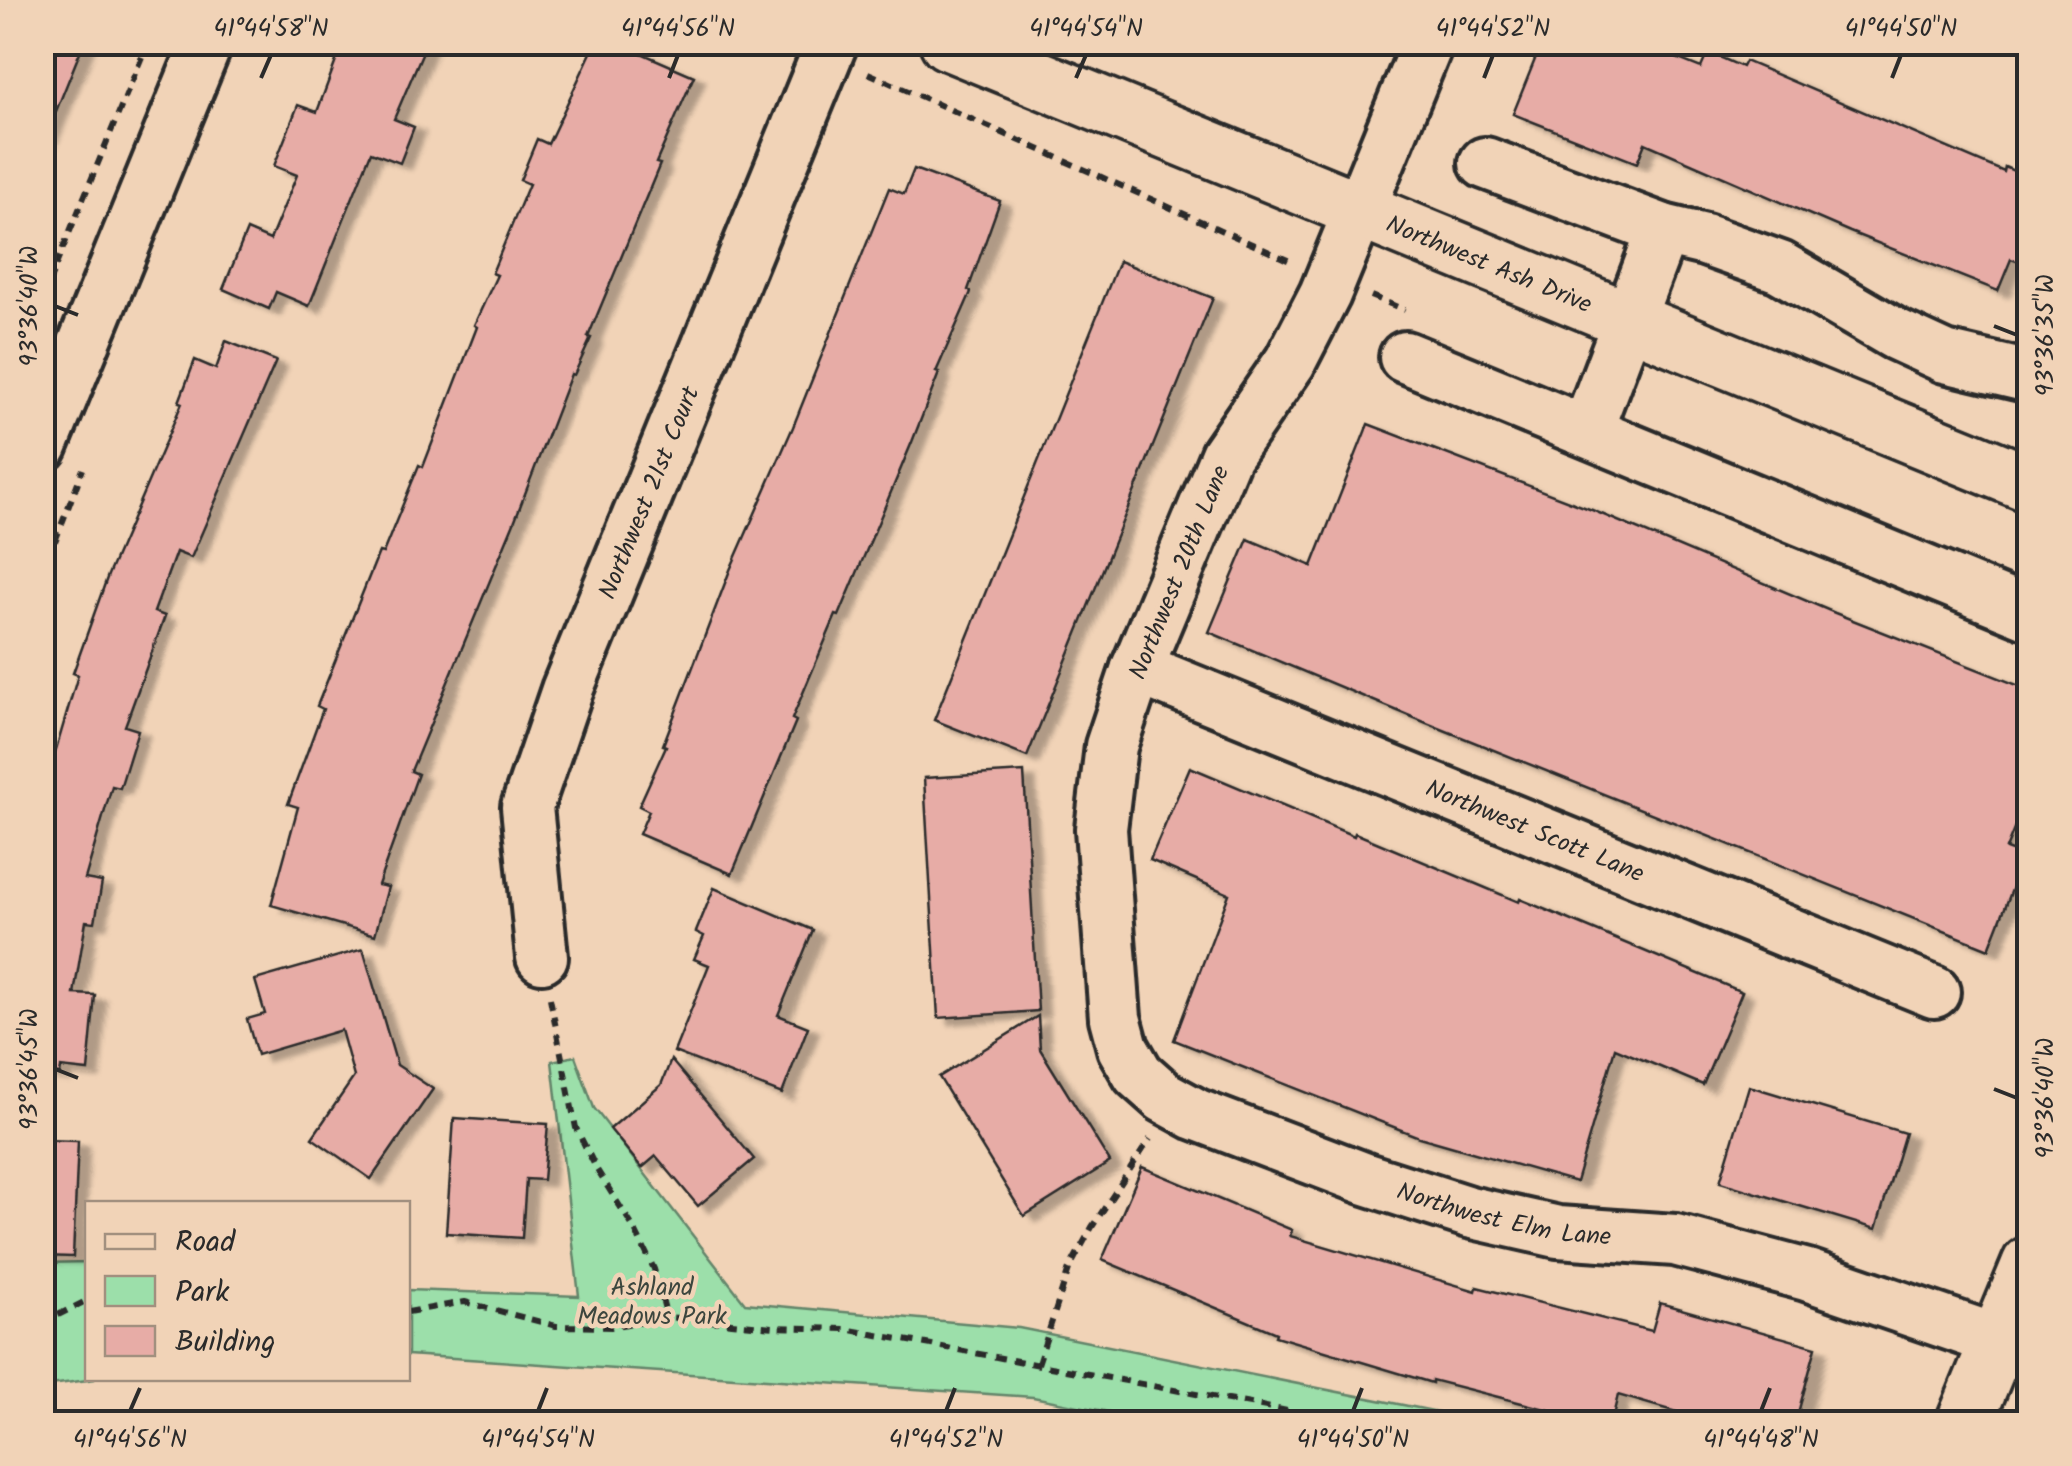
<svg xmlns="http://www.w3.org/2000/svg" width="2072" height="1466" viewBox="0 0 2072 1466" font-family="Kalam,sans-serif">
<style>
.green{fill:#9cdfaa;stroke:#64856a;stroke-width:2.5}
.building{fill:#e7aca6;stroke:#2b2b2b;stroke-width:2.5;filter:url(#shadow)}
.lines{fill:none;stroke-linecap:round;stroke-linejoin:round}
.minor-casing{stroke:#2b2b2b;stroke-width:58}
.tertiary-casing{stroke:#2b2b2b;stroke-width:62}
.secondary-casing{stroke:#2b2b2b;stroke-width:62}
.path{stroke:#2b2b2b;stroke-width:6;stroke-dasharray:10 8;stroke-linecap:butt}
.minor{stroke:#f1d3b7;stroke-width:50}
.tertiary{stroke:#f1d3b7;stroke-width:55}
.secondary{stroke:#f1d3b7;stroke-width:55}
.ticks{fill:none;stroke:#2b2b2b;stroke-width:4}
.labels{text-anchor:middle;stroke-width:9;stroke-linejoin:round;paint-order:stroke}
.street-label{font-size:25px;fill:#2b2b2b;stroke:#f1d3b7}
.park-label{font-size:25px;fill:#3c463e;stroke:#f1d3b7}
.neatline{fill:none;stroke:#2b2b2b;stroke-width:4}
.ticks-label{font-size:25px;text-anchor:middle;fill:#2b2b2b}
</style>
<defs>
<filter id="shadow"><feDropShadow dx="11" dy="6" stdDeviation="2.5" flood-color="#0004"/></filter>
</defs>
<rect width="100%" height="100%" fill="#f1d3b7"/>
<filter id="ink" filterUnits="userSpaceOnUse"><feTurbulence type="fractalNoise" baseFrequency=".01" numOctaves="2"/><feDisplacementMap in="SourceGraphic" scale="20" xChannelSelector="R" yChannelSelector="G"/><feConvolveMatrix kernelMatrix="1 2 1 2 8 2 1 2 1" color-interpolation-filters="sRGB"/></filter>
<g filter="url(#ink)">
<!-- green -->
<g class="green">
<path d="M575,1056L594,1108L745,1303L1019,1328L1493,1423H1165L1033,1397L408,1355V1290L579,1296L552,1061Z"/>
<path d="M87,1262L88,1378L95,1379L43,1386V1263Z"/>
</g>
<!-- building -->
<g class="building">
<path d="M42,42H84L44,141H42Z"/>
<path d="M343,42H427L394,119L414,127L400,163L371,152L309,306L276,292L269,309L223,289L247,230L270,240L297,175L274,166L298,105L317,112Z"/>
<path d="M596,42H616L694,76L656,163L660,164L588,337L591,338L574,375L571,374L513,525L411,771L418,774L378,885L388,887L375,935L271,905L298,807L288,804L323,709L317,706L379,552L383,553L419,465L423,467L477,327L474,325L497,275L492,273L529,184L520,180L537,139L548,144Z"/>
<path d="M1542,42H1636L1701,68L1708,52L1742,67L1745,61L2004,172L2005,167L2030,178V266L2011,259L1998,291L1850,232L1645,143L1637,163L1513,114Z"/>
<path d="M914,169L1000,201L968,290L971,292L936,372L939,373L912,442L839,616L836,615L792,719L796,721L732,874L639,834L649,811L639,806L666,746L663,745L730,570L793,427L889,188L904,194Z"/>
<path d="M1119,261L1213,298L1027,757L934,720Z"/>
<path d="M226,341L276,361L191,558L176,552L154,612L165,616L125,726L138,730L120,788L112,786L85,879L102,882L95,922L86,921L74,994L95,995L88,1071L61,1068L60,1074L42,1072V797L78,675L73,673L108,575L182,403L179,402L195,360L216,369Z"/>
<path d="M1368,424L1592,510L1835,613L2030,690V790L2006,849L2025,856L1989,949L1429,724L1209,632L1248,539L1312,566Z"/>
<path d="M1190,767L1354,836L1355,833L1519,902L1520,899L1742,992L1703,1085L1615,1048L1576,1182L1419,1137L1174,1040L1229,894L1150,860Z"/>
<path d="M1024,772L1038,1011L938,1018L924,778Z"/>
<path d="M714,888L813,930L778,1015L808,1027L782,1094L674,1052L709,965L694,959L704,936L696,932Z"/>
<path d="M363,949L397,1065L433,1089L371,1179L312,1138L354,1077L341,1030L257,1055L247,1019L265,1014L255,980Z"/>
<path d="M1038,1016L1040,1049L1110,1162L1024,1216L939,1077Z"/>
<path d="M671,1060L754,1159L698,1206L656,1156L642,1168L610,1129L661,1085Z"/>
<path d="M1749,1086L1905,1133L1876,1229L1720,1182Z"/>
<path d="M454,1118L548,1124L543,1180L526,1179L522,1238L446,1233Z"/>
<path d="M42,1140L78,1141L73,1257L42,1256Z"/>
<path d="M1142,1167L1292,1230L1290,1236L1476,1291L1477,1287L1652,1331L1660,1303L1816,1347L1795,1424H1718L1618,1395L1611,1424H1604L1432,1380V1383L1275,1336L1276,1333L1102,1260Z"/>
</g>
<g class="lines">
<defs>
<g id="minor">
<path id="s1" d="M1428,42L1325,294L1290,362L1226,455L1137,668L1111,746L1101,829L1115,1018L1123,1048L1138,1074L1164,1097L1195,1114L1366,1179L1469,1212L1558,1232L1675,1240L1807,1275L1996,1340"/>
<path d="M1485,163L1663,230L1705,240L1780,267L1895,334L1945,357L2030,377"/>
<path d="M1405,357L2030,614"/>
<path d="M1587,430L1663,230"/>
<path d="M42,446L207,42"/>
<path id="s2" d="M1137,668L1934,992"/>
<path id="s3" d="M542,957L527,807L567,690L832,42"/>
</g>
<g id="tertiary">
<path id="s4" d="M948,42L2030,484"/>
</g>
<path id="secondary" d="M1964,1424L2030,1264"/>
</defs>
<!-- minor casing -->
<use href="#minor" class="minor-casing"/>
<!-- tertiary casing -->
<use href="#tertiary" class="tertiary-casing"/>
<!-- secondary casing -->
<use href="#secondary" class="secondary-casing"/>
<!-- path -->
<g class="path">
<path d="M868,73L1290,261"/>
<path d="M1371,296L1405,310"/>
<path d="M42,299L148,42"/>
<path d="M42,575L83,469"/>
<path d="M550,998L576,1128L597,1170L635,1230L654,1269L667,1317"/>
<path d="M408,1312L465,1302L556,1326L611,1327L667,1317L774,1327L845,1329L1358,1424"/>
<path d="M42,1323L88,1300"/>
<path d="M1038,1364L1069,1269L1092,1227L1150,1139"/>
</g>
<!-- minor -->
<use href="#minor" class="minor"/>
<!-- tertiary -->
<use href="#tertiary" class="tertiary"/>
<!-- secondary -->
<use href="#secondary" class="secondary"/>
</g>
</g>
<!-- ticks -->
<path class="ticks" d="M261,78L271,55M669,78L678,55M1076,78L1086,55M1484,78L1493,55M1892,78L1901,55M55,306L78,315M1994,326L2017,335M55,1069L78,1078M1994,1089L2017,1098M130,1411L140,1388M538,1411L547,1388M946,1411L955,1388M1353,1411L1362,1388M1761,1411L1770,1388"/>
<g class="labels">
<!-- street labels -->
<g class="street-label">
<text dy="9" stroke="none"><textPath href="#s4" startOffset="585">Northwest Ash Drive</textPath></text>
<text dy="9" stroke="none"><textPath href="#s3" startOffset="488">Northwest 21st Court</textPath></text>
<text transform="translate(1178 572) rotate(-68)" y="9">Northwest 20th Lane</text>
<text dy="9" stroke="none"><textPath href="#s2" startOffset="430">Northwest Scott Lane</textPath></text>
<text dy="9" stroke="none"><textPath href="#s1" startOffset="1505">Northwest Elm Lane</textPath></text>
</g>
<!-- park labels -->
<g class="park-label">
<text x="652" y="1295">Ashland<tspan x="652" dy="29">Meadows Park</tspan></text>
</g>
</g>
<!-- margin -->
<rect width="2072" height="1466" fill="none" stroke="#f1d3b7" stroke-width="110"/>
<!-- legend -->
<rect x="85" y="1201" width="325" height="180" fill="#f1d3b7" stroke="#a2907f" stroke-width="2.5"/>
<rect x="105" y="1234" width="50" height="15" fill="#f1d3b7" stroke="#a2907f" stroke-width="2.5"/>
<text x="175" y="1251" font-size="30" fill="#2b2b2b">Road</text>
<rect x="105" y="1276" width="50" height="30" fill="#9cdfaa" stroke="#a2907f" stroke-width="2.5"/>
<text x="175" y="1301" font-size="30" fill="#2b2b2b">Park</text>
<rect x="105" y="1326" width="50" height="30" fill="#e7aca6" stroke="#a2907f" stroke-width="2.5"/>
<text x="175" y="1351" font-size="30" fill="#2b2b2b">Building</text>
<rect x="55" y="55" width="1962" height="1356" class="neatline"/>
<g class="ticks-label">
<text x="271" y="36">41°44'58"N</text>
<text x="678" y="36">41°44'56"N</text>
<text x="1086" y="36">41°44'54"N</text>
<text x="1493" y="36">41°44'52"N</text>
<text x="1901" y="36">41°44'50"N</text>
<text transform="translate(28 306) rotate(-90)" y="9">93°36'40"W</text>
<text transform="translate(2044 335) rotate(-90)" y="9">93°36'35"W</text>
<text transform="translate(28 1069) rotate(-90)" y="9">93°36'45"W</text>
<text transform="translate(2044 1098) rotate(-90)" y="9">93°36'40"W</text>
<text x="130" y="1447">41°44'56"N</text>
<text x="538" y="1447">41°44'54"N</text>
<text x="946" y="1447">41°44'52"N</text>
<text x="1353" y="1447">41°44'50"N</text>
<text x="1761" y="1447">41°44'48"N</text>
</g>
</svg>
